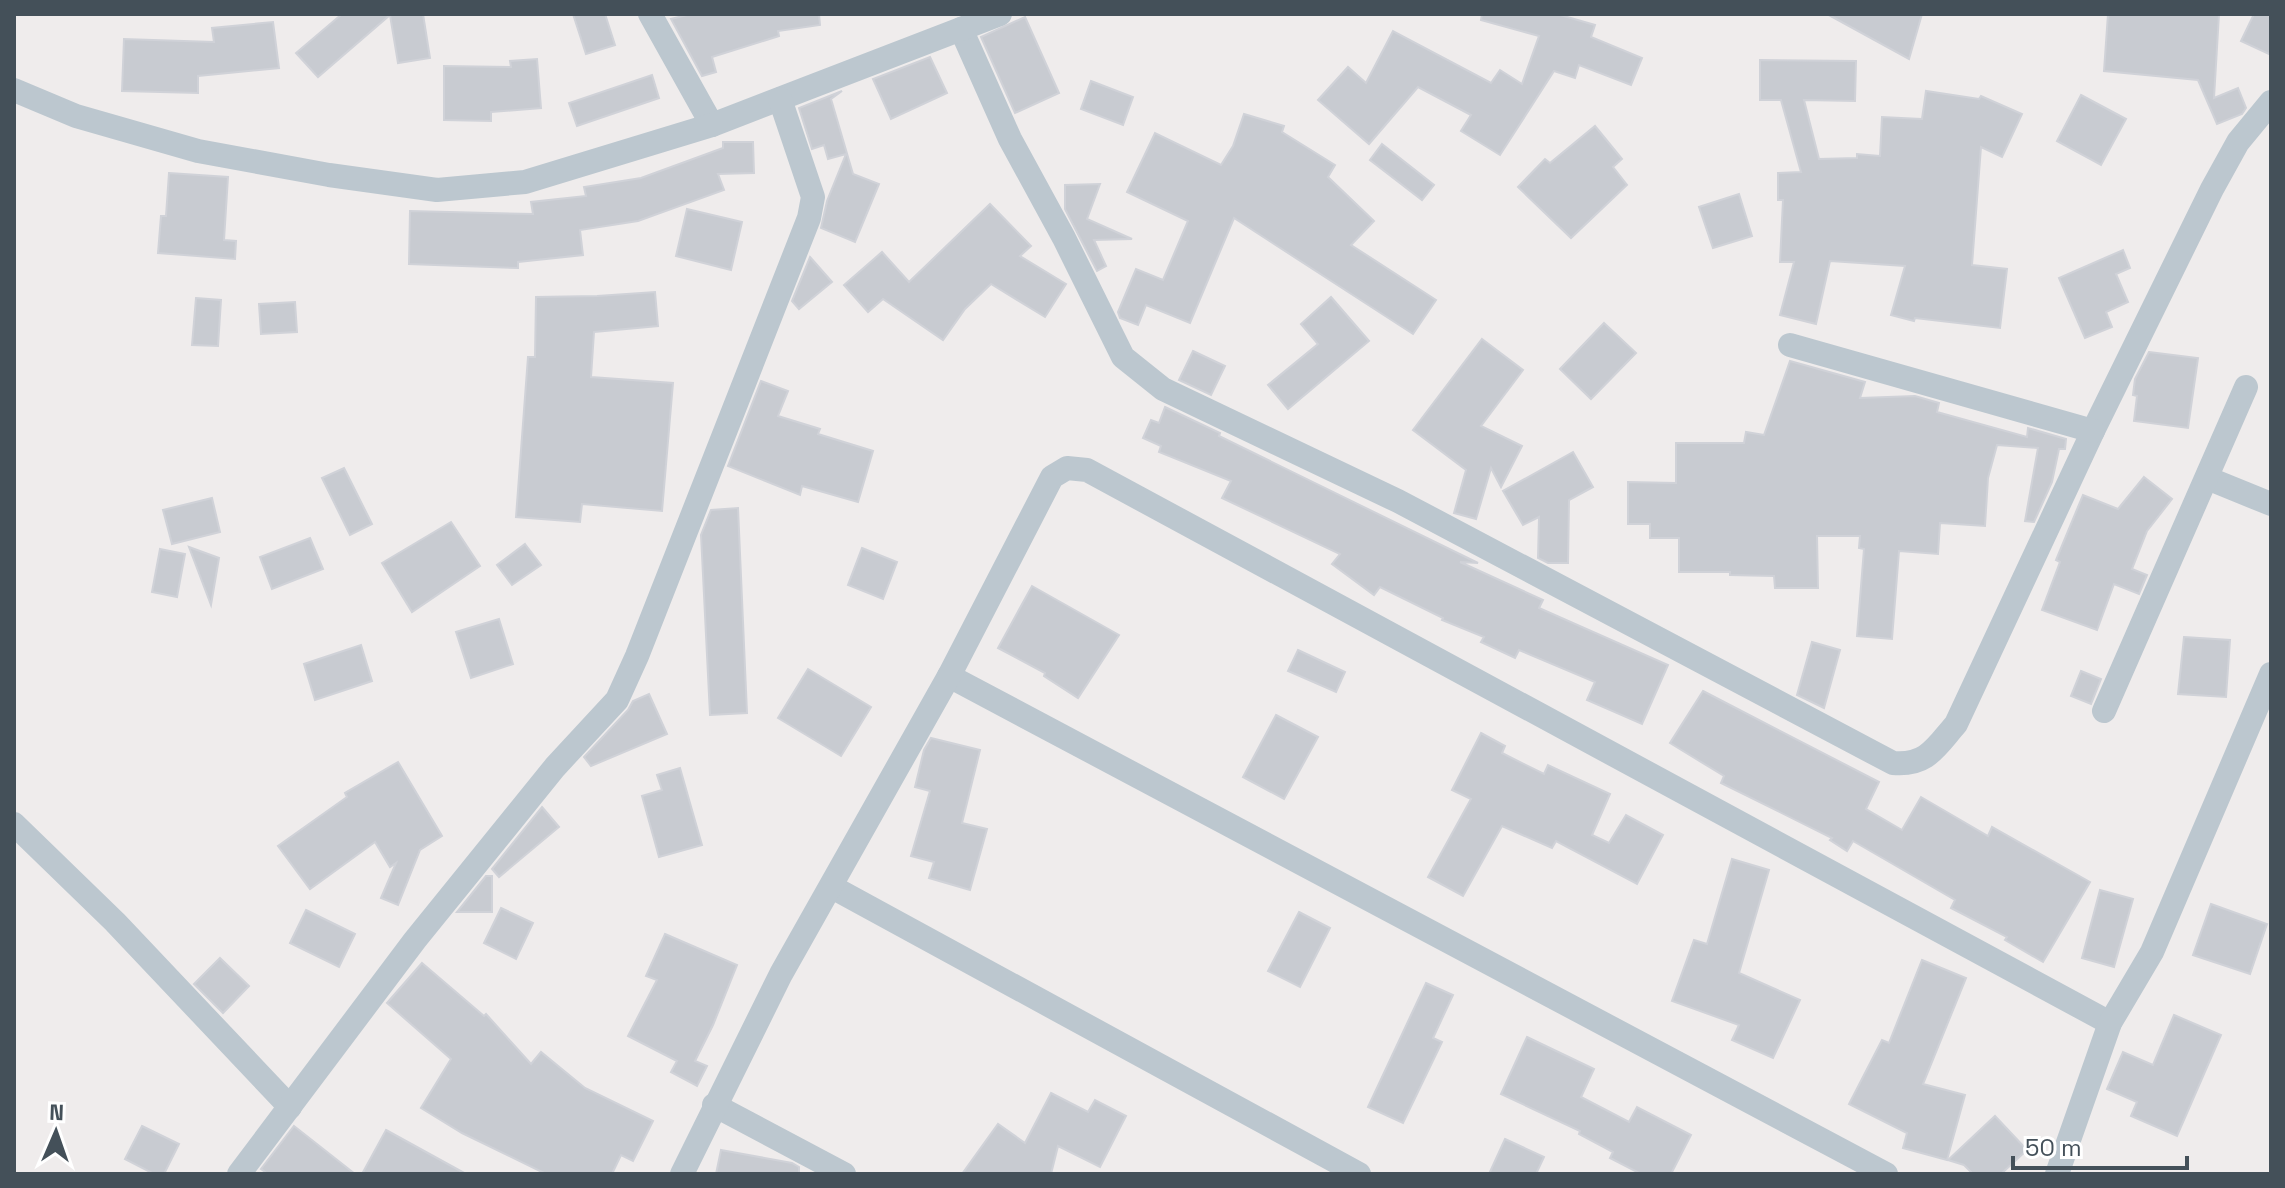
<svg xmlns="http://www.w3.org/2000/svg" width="2285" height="1188" viewBox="0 0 2285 1188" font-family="'Space Grotesk',sans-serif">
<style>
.building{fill:#c8cbd1;stroke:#d0d2d8;stroke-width:2}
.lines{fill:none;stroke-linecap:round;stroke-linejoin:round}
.minor{stroke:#bcc7cf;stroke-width:24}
</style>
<rect width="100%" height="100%" fill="#efecec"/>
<!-- building -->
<g class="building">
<path d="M342,14H423L430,58L398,63L390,15L318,77L296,53Z"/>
<path d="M573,14H605L615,45L586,54Z"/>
<path d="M691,14H819L820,25L778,31L779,36L712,57L716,72L702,76L671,19Z"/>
<path d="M1482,14H1557L1595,25L1591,37L1642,58L1631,85L1579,65L1575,78L1554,71L1500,155L1461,131L1471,115L1418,87L1369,144L1318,100L1348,67L1366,83L1393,31L1491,83L1500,70L1522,84L1539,36L1481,20Z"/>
<path d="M1827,14H1922L1909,59Z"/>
<path d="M2108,14H2219L2214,98L2238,88L2246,108L2242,114L2217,124L2198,80L2104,71Z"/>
<path d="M2254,14H2271V55L2241,41Z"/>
<path d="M1025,17L1059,93L1015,113L981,37Z"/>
<path d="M273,22L279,68L198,76V93L122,91L124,39L214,42L212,28Z"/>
<path d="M930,57L947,93L891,119L873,79Z"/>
<path d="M537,59L541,108L491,112V121L444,120V66L511,67L510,61Z"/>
<path d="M1760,60L1856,61L1855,101L1804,100L1819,159L1857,158V154L1880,156L1882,117L1922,119L1926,91L1979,99L1981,96L2022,114L2002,157L1981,147L1972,265L2007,269L2000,328L1915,318L1914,321L1891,315L1905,266L1830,261L1816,324L1780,315L1794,262H1780L1783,200H1778V173L1801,172L1781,100H1760Z"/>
<path d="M652,75L659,98L577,126L569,103Z"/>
<path d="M1091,81L1133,97L1123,125L1081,109Z"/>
<path d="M842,91L831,99L853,174L879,184L855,242L821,228L827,201L846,154L828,159L824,145L812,149L799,108Z"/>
<path d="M2081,95L2126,119L2101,165L2057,141Z"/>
<path d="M1244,114L1284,126L1282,132L1335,165L1328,177L1374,221L1351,245L1436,300L1413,334L1234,218L1190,323L1146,305L1138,325L1120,318L1118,312L1136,269L1163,280L1188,221L1127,192L1155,133L1221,165L1233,146Z"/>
<path d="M1595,126L1622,159L1613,167L1627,185L1571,238L1518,187L1545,159L1550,163Z"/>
<path d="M723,142H753L754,173L718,174L724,190L638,221L580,230L583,255L518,262V268L409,264L410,211L533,214L531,202L586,196L584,187L641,178L723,148Z"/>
<path d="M1382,144L1434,185L1422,200L1370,160Z"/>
<path d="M169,173L228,177L224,240L236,241L235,259L158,253L161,216H166Z"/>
<path d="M1100,184L1087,219L1132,239L1094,240L1106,266L1097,271L1065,209V185Z"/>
<path d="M1739,194L1752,236L1713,248L1699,207Z"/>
<path d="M990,204L1031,246L1020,256L1066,284L1045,317L991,284L965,309L943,340L883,299L868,312L844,285L882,252L909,282Z"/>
<path d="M687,209L742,222L731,270L676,256Z"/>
<path d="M2123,250L2130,268L2116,274L2128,302L2106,312L2112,327L2085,338L2059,278Z"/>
<path d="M810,257L832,282L799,309L792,301Z"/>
<path d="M655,292L658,326L594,332L591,377L673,383L662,511L582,504L580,522L516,517L528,357H535L536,297L597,296Z"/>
<path d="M1331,297L1369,341L1288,409L1268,385L1318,344L1301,324Z"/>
<path d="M196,298L221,300L218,346L192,345Z"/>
<path d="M295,302L297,332L261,334L259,304Z"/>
<path d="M1604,323L1636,353L1591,399L1560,369Z"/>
<path d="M1482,339L1523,370L1481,426L1522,446L1501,487L1491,468L1476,519L1454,513L1466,470L1413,430Z"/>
<path d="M1193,351L1225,366L1211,395L1179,380Z"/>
<path d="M2149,352L2198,358L2188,428L2134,421L2137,396L2133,395L2135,379Z"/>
<path d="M1790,361L1865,382L1860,398L1915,396L1939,403L1937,412L2027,437L2028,428L2066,439L2065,449H2059L2052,482L2034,522L2025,521L2038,448L1997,445L1988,478L1985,526L1940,523L1938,554L1899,551L1892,639L1857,636L1864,549L1859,548L1860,536H1817L1818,588H1775L1774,576L1730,575V572H1679V538H1650V524H1628V482L1676,483V443H1744L1746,432L1764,435Z"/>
<path d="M761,381L788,391L778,416L820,429L818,434L873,451L858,502L802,486L800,495L728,466Z"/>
<path d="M1165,407L1220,433L1219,436L1478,563L1460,562L1543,600L1539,608L1668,665L1642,724L1587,700L1595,682L1519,650L1515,658L1481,642L1484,637L1442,620L1443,618L1380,587L1374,595L1332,564L1340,554L1222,498L1231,481L1159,452L1161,446L1143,438L1151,420L1159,423Z"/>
<path d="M1573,452L1593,487L1569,500L1568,563H1548L1538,558L1539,517L1523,525L1503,491Z"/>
<path d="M344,468L372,524L350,535L322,478Z"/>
<path d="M2144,477L2172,499L2147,531L2132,569L2147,575L2139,594L2114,584L2097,630L2042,610L2060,562L2056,560L2083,495L2118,509Z"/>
<path d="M212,498L220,532L172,544L163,510Z"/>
<path d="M738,508L747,713L710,715L701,535L711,510Z"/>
<path d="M451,522L480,566L412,612L382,563Z"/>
<path d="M310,538L323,569L272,589L260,557Z"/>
<path d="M525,544L541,565L512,585L497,565Z"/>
<path d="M189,547L219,558L211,605Z"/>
<path d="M862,548L897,562L883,599L848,585Z"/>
<path d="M160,549L185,554L177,597L152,592Z"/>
<path d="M1032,586L1119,635L1078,698L1044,676L1045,673L998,648Z"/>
<path d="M499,619L513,664L471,678L456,632Z"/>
<path d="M2184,637L2230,640L2226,697L2178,694Z"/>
<path d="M1812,642L1840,650L1824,708L1797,695Z"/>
<path d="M361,645L372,681L315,700L304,664Z"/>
<path d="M1298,650L1345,672L1336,692L1288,671Z"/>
<path d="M808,669L871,707L841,756L778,718Z"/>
<path d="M2081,671L2101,679L2091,704L2071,696Z"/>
<path d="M1703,691L1879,782L1866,809L1902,830L1921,797L1988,836L1992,827L2090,882L2043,962L2005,940L2007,937L1951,908L1955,900L1853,841L1847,851L1830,840L1832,838L1721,783L1724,776L1670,743Z"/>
<path d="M649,694L667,734L591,766L584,757L628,710L633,701Z"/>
<path d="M1276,715L1318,737L1284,799L1243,777Z"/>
<path d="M1481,733L1505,746L1502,753L1544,774L1548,765L1610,794L1592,835L1609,843L1626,815L1663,835L1637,884L1556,841L1552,848L1502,826L1463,896L1428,877L1471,799L1452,790Z"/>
<path d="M931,738L980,750L962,823L987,829L970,890L929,878L934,862L911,856L930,791L915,787L924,750Z"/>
<path d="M398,762L442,836L420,850L398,905L381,898L396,863L390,867L375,842L310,889L278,846L347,797L345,793Z"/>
<path d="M680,768L702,845L659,857L642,796L662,790L657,775Z"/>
<path d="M542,807L559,827L499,877L492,869Z"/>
<path d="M1732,859L1769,870L1739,973L1800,1000L1773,1058L1732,1040L1739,1025L1672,1001L1694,940L1707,944Z"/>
<path d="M486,876H492V912H457Z"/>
<path d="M2100,890L2133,899L2114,967L2082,958Z"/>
<path d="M2211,904L2267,924L2250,974L2193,955Z"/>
<path d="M501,908L533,923L516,959L484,943Z"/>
<path d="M306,910L355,934L339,967L290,943Z"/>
<path d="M1299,912L1330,928L1300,987L1268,971Z"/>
<path d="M665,934L737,965L713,1025L695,1061L707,1066L697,1086L671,1072L677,1061L628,1036L657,980L646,976Z"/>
<path d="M220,958L249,986L223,1013L194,984Z"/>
<path d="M1922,960L1966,978L1923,1084L1965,1095L1947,1160L1903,1148L1907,1133L1849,1104L1882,1040L1889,1043Z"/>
<path d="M422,963L484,1016L486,1014L531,1064L541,1052L585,1088L653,1121L633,1161L621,1155L612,1174H546L462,1133L421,1108L451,1059L387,1003Z"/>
<path d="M1426,983L1453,995L1433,1038L1442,1042L1403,1123L1368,1107Z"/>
<path d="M2174,1015L2221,1035L2177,1136L2131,1116L2137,1102L2107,1089L2123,1052L2153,1065Z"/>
<path d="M1527,1037L1594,1069L1581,1097L1629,1122L1637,1107L1691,1135L1671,1174H1641L1610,1158L1613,1152L1579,1134L1580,1131L1501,1094Z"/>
<path d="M1051,1093L1088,1112L1095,1100L1126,1116L1100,1167L1058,1146L1051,1174H962L998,1124L1025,1143Z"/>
<path d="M1995,1116L2027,1150L2001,1174H1973L1964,1165L1948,1160Z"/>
<path d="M142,1126L179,1144L164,1174H154L125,1159Z"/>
<path d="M294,1126L355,1174H268L261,1169Z"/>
<path d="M386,1130L466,1174H362Z"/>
<path d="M1505,1139L1544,1157L1536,1174H1489Z"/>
<path d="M721,1150L792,1163L799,1167V1174H716Z"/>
</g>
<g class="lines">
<!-- minor -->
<g class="minor">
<path d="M650,14L712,125"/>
<path d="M961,29L1010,139L1064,238L1123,357L1163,389L1398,501L1893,763C1927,766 1936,747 1956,724L2093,431L2212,189L2238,142L2271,102"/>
<path d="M14,90L76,116L198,151L329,175L437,190L525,182L712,125L1000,14"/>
<path d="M1790,345L2093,431"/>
<path d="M2207,478L2271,504"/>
<path d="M949,676L1886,1174"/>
<path d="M2104,711L2246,387"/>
<path d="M14,824L115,922L290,1107"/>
<path d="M832,887L1359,1174"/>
<path d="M714,1105L844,1174"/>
<path d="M239,1174L415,940L555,767L617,700L637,656L809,218L813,197L780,99"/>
<path d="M682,1174L781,974L949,676L1052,477L1067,468L1087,470L2110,1023"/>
<path d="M2057,1174L2110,1023L2152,952L2271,674"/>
</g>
</g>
<!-- border -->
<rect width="2285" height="1188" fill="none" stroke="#445059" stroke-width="32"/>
<!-- north arrow -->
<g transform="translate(56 1132) rotate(2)" stroke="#ffffff" stroke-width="6" paint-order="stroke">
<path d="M0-6L14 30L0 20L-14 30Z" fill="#445059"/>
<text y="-12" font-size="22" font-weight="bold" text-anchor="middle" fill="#445059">N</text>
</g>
<!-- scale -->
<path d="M2013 1156v12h174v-12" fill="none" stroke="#445059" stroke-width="4"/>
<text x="2025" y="1156" font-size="24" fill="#445059" stroke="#ffffff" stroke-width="6" paint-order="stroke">50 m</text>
</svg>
